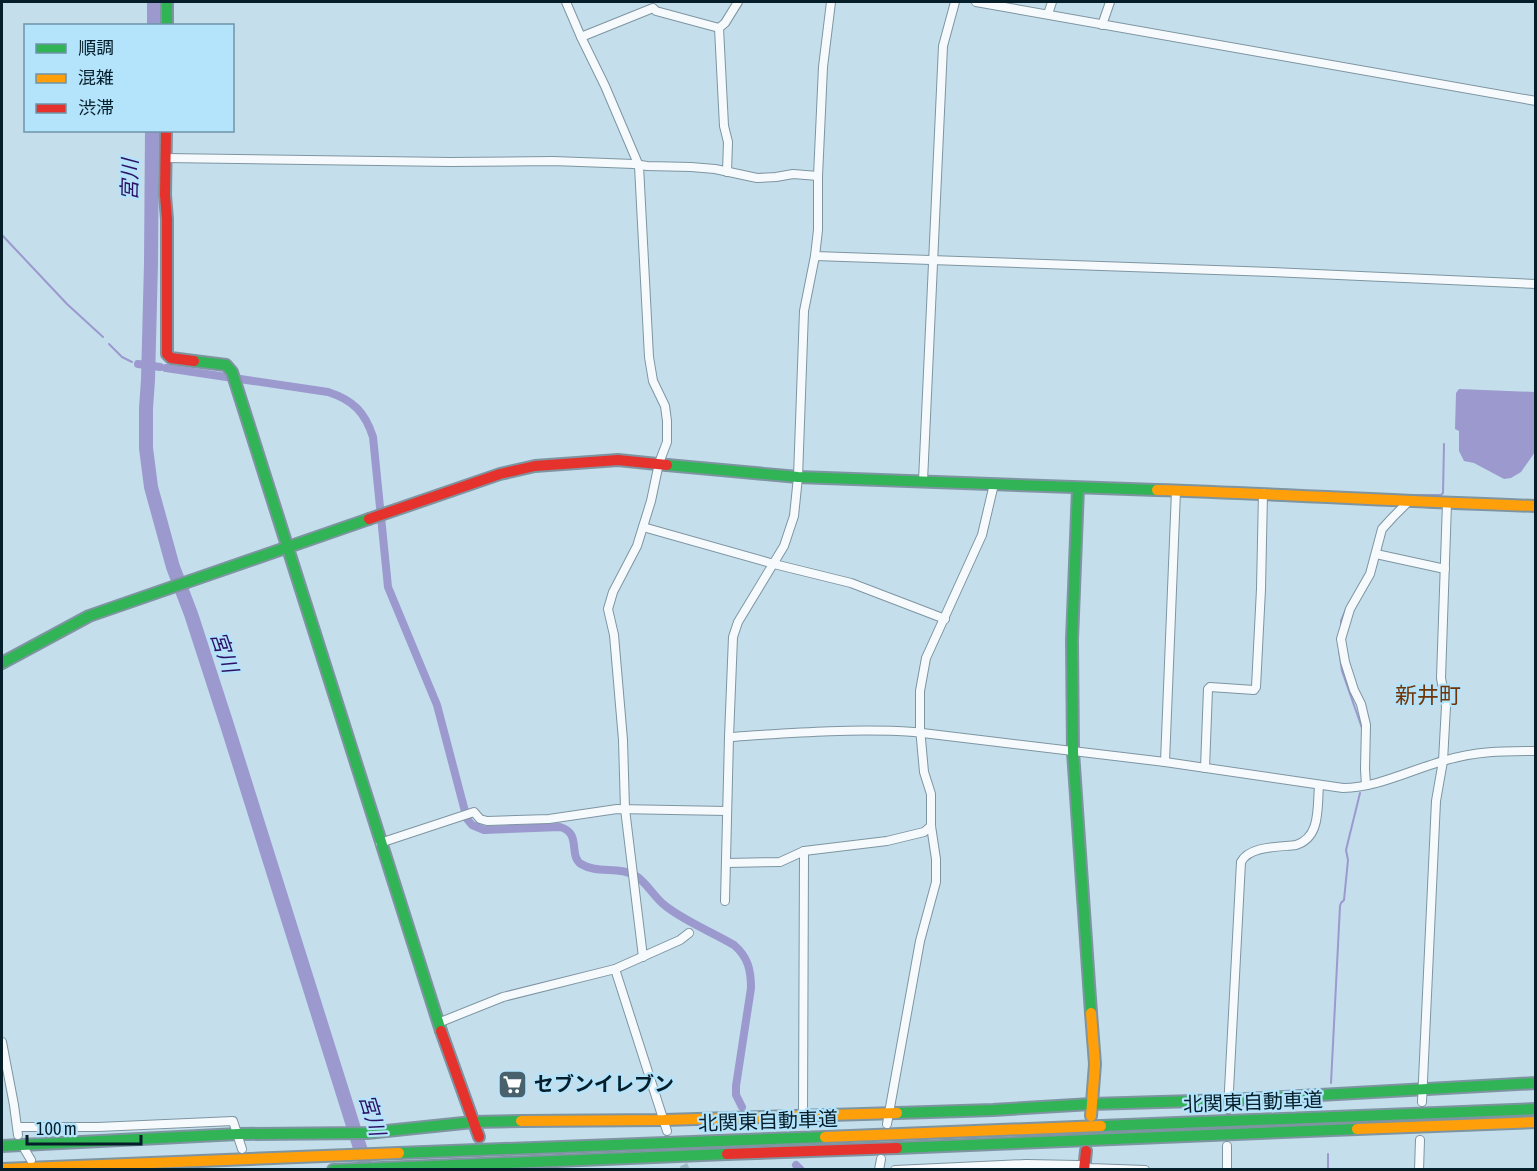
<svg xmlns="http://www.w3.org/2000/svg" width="1537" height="1171" viewBox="0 0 1537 1171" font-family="'Asap Condensed','Noto Sans JP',sans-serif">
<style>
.water{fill:#9b99ce}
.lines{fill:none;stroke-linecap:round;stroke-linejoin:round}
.stream{stroke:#9b99ce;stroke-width:2}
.canal{stroke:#9b99ce;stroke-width:8}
.river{stroke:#9b99ce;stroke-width:14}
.street-tunnel{stroke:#9eb8c5;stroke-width:8;stroke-dasharray:8 4;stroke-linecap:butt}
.street-casing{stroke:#7e95a1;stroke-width:10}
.fast-casing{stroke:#7e95a1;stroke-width:14}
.slow-casing{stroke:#7e95a1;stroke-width:14}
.jam-casing{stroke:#7e95a1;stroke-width:14}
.street{stroke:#f6fafc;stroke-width:8}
.fast{stroke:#30b455;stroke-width:10}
.slow{stroke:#ff9f0a;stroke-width:10}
.jam{stroke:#e5322d;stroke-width:10}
.labels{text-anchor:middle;stroke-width:4.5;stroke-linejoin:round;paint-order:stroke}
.poi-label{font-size:20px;font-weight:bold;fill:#051e29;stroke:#b4e3fc;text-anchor:start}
.street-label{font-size:20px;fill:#051e29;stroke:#b4e3fc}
.water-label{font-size:21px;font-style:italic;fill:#2e1164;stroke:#b4e3fc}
.quarter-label{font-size:22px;fill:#713505;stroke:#b4e3fc}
</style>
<rect width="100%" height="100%" fill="#c4deec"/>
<!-- water -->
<path class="water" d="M1459,389L1535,392V452L1521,472L1511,478L1504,479L1474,463L1464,461L1459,451V431L1455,429L1456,393Z"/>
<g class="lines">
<!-- stream -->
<g class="stream">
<path d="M2,235L67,304L103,337"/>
<path d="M109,344L122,357L132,362"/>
<path d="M1409,495H1441L1443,493L1444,444"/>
<path d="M1341,629V621L1346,609"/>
<path d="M1339,650L1342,671L1362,728"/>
<path d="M1331,1083L1340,906L1341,903L1344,900L1348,860L1346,850L1360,793"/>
<path d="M1328,1170V1154"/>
</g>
<!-- canal -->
<g class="canal">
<path d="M138,364L160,367"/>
<path d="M166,368L328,392C353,400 365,412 373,437L388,587L437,705L467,819L472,825L484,830L560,827C582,833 568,855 581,864C597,874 620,866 636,876C645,881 653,895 662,903C680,919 712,932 734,945C748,957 751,970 751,988L736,1086V1095L742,1107"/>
<path d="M796,1165L801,1170"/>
</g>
<!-- river -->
<g class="river">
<path d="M154,26V2"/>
<path d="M152,130L151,263L148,380L146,408V448L151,487L173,567L191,614L227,725L367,1170"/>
</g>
<!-- street-tunnel -->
<path class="street-tunnel" d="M678,1154L686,1170"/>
<defs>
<g id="street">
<path d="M566,2L581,37L605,86L639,166L649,357L653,381L665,406L667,421V442L659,463L651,501L637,546L613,592L608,609L614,635L623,740L625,809L643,957"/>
<path d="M976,2L1536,101"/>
<path d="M1048,14L1052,2"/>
<path d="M1102,25L1110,2"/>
<path d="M581,37L653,8L656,11L719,28"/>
<path d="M165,158L450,162L553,161L634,164L647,166L691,167L715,169L757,178L776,177L793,174L818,176"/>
<path d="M727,172L728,142L724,126L719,28L725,23L738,2"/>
<path d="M815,256L1272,272L1536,284"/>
<path d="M923,481L943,46L955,2"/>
<path d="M643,527L774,564L851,583L945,619"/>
<path d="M1376,554L1445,569"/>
<path d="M729,737C790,733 853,728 914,732L1165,762L1343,788C1376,788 1411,770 1443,761C1476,751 1502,751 1536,751"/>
<path d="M1165,762L1176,491"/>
<path d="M1205,768L1208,689L1210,687L1254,690L1256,687L1261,589L1263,493"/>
<path d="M1366,785L1365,769L1366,725L1361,704L1354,690L1345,662L1341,639L1350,609L1370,574L1382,529L1393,517L1409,501"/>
<path d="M380,843L474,812L480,819L487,821L549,819L617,809L727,811"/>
<path d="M726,863L780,862L804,851L887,841L924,832L931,826"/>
<path d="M725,901L729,737L733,637L738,622L784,546L794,516L798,477L804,311L815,256L818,230V176L823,67L831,2"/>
<path d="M615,969L667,1131"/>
<path d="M438,1023L503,997L615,969L680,940L689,933"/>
<path d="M2,1042L14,1105L18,1135"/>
<path d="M1422,1102L1436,801L1443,761L1446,706L1441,678L1447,503"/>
<path d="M1228,1109L1241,862C1249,846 1279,847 1296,845C1321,837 1317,808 1319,786"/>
<path d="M803,1115L804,851"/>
<path d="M887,1124L920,941L936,882V859L931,826V794L924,772L920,728V691L926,658L982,535L994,484"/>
<path d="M18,1127H98L233,1121L242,1149"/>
<path d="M25,1150L31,1160"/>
<path d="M879,1170L881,1159"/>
<path d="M895,1170L1026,1164L1078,1165L1090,1168L1145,1170"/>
<path d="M1227,1170V1146"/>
<path d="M1419,1170L1420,1140"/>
</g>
<g id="fast">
<path d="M167,2V26"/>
<path d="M194,361L226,365L232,372L441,1031"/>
<path d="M667,465L798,477L1157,490"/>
<path d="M1078,488L1072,640L1073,752L1091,1013"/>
<path d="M2,663L89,616L369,519"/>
<path d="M897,1113L993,1110L1091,1104L1229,1100L1536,1083"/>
<path d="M1101,1126L1536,1109"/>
<path d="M2,1146L238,1134L367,1133L473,1122L521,1121"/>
<path d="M897,1148L1357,1129"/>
<path d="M399,1153L825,1137"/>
<path d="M333,1170L727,1154"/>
</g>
<g id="slow">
<path d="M1157,490C1284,494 1410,502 1536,506"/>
<path d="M1091,1116L1095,1064L1091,1013"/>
<path d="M521,1121L664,1120L897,1113"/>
<path d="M1357,1129L1536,1122"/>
<path d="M825,1137L1101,1126"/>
<path d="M2,1169L399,1153"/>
</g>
<g id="jam">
<path d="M166,130L165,195L167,219V354L171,358L194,361"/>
<path d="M369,519L500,474L535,466L618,460L667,465"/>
<path d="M441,1031L479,1137"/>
<path d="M727,1154L897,1148"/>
<path d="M1084,1170L1086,1151"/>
</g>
</defs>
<!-- street casing -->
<use href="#street" class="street-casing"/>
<!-- fast casing -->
<use href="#fast" class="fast-casing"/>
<!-- slow casing -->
<use href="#slow" class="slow-casing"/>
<!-- jam casing -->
<use href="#jam" class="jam-casing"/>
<!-- street -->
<use href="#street" class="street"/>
<!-- fast -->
<use href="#fast" class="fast"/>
<!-- slow -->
<use href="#slow" class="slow"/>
<!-- jam -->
<use href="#jam" class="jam"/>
</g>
<!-- icons -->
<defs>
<symbol id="supermarket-square" viewBox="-11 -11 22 22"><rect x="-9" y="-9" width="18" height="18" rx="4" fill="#48616d" stroke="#b4e3fc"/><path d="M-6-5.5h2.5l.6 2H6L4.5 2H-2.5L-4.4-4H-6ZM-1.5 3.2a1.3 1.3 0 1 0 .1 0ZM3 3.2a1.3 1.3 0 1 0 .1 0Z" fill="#fff"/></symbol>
</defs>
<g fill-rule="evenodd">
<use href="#supermarket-square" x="496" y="1068" width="33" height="33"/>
</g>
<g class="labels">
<!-- poi labels -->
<g class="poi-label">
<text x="534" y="1091">セブンイレブン</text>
</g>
<!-- street labels -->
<g class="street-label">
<text transform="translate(1253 1102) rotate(-2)" y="7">北関東自動車道</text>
<text transform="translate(768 1121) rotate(-2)" y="7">北関東自動車道</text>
</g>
<!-- water labels -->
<g class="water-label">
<text transform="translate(130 180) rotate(-89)" y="7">宮川</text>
<text transform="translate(224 652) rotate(71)" y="7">宮川</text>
<text transform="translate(372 1115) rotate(73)" y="7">宮川</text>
</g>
<!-- quarter labels -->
<g class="quarter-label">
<text x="1428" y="703">新井町</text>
</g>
</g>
<!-- border -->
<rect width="1537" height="1171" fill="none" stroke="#051e29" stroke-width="6"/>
<!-- legend -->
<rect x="24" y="24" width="210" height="108" fill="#b4e3fc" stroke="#6e94a8" stroke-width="1.5"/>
<rect x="36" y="44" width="30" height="9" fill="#30b455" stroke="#6e94a8" stroke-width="1.5"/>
<text x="78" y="54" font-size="18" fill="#051e29">順調</text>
<rect x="36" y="74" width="30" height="9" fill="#ff9f0a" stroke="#6e94a8" stroke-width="1.5"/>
<text x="78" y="84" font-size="18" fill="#051e29">混雑</text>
<rect x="36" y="104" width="30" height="9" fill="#e5322d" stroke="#6e94a8" stroke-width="1.5"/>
<text x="78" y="114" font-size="18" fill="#051e29">渋滞</text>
<!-- scale -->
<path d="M27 1135v9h114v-9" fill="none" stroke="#051e29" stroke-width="3"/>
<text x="36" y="1135" font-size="18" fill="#051e29" stroke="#b4e3fc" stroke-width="4.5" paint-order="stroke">100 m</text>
</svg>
